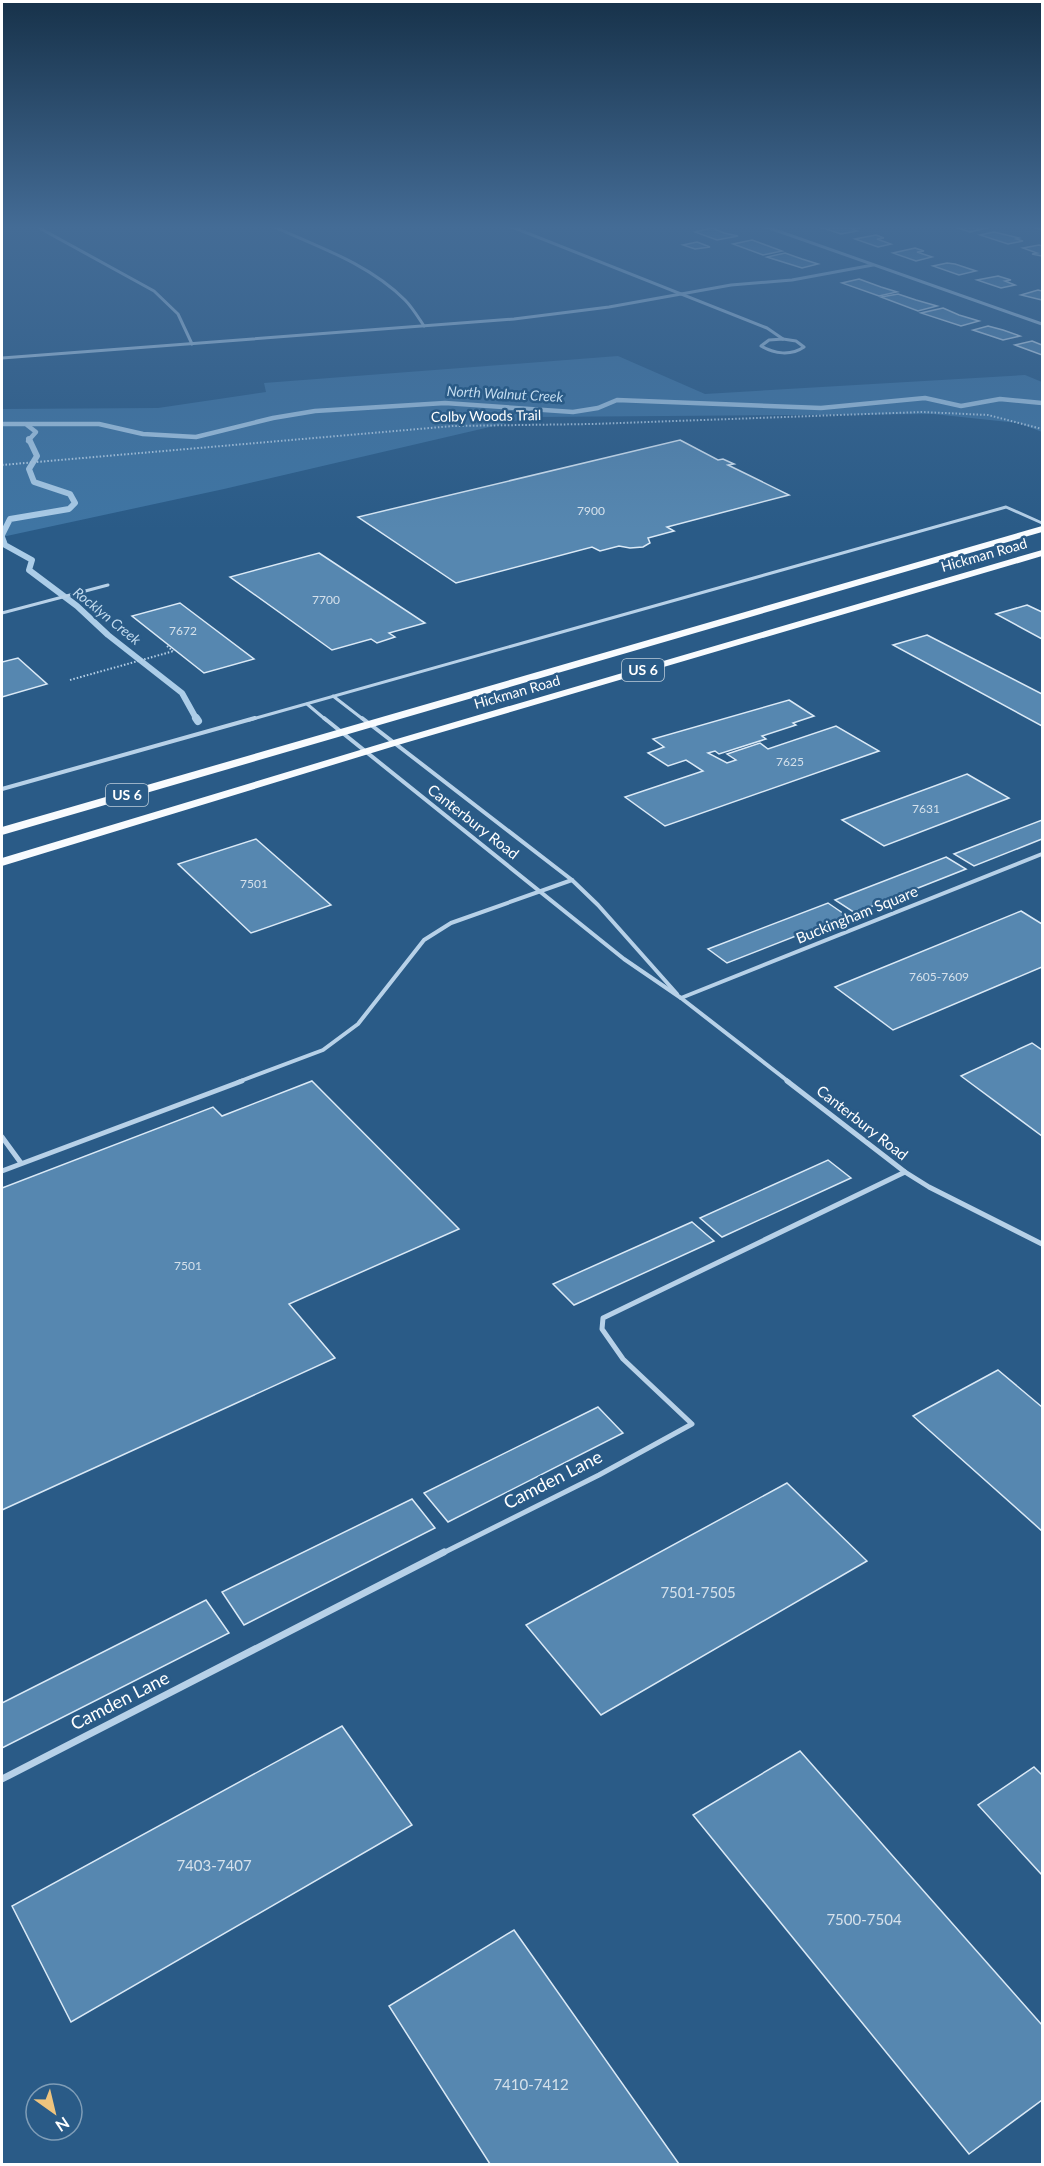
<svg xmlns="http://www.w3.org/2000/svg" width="1044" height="2166" viewBox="0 0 1044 2166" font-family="Lato,sans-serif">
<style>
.green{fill:#3f75a3}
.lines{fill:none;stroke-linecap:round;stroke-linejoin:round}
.stream-far2{stroke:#accde8;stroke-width:4.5}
.stream-far1{stroke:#accde8;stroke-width:6}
.stream{stroke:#accde8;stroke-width:8}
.building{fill:#5687b0;stroke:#dae9f6;stroke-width:1.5}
.path{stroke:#b7d1e8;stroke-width:2;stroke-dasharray:1.5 2;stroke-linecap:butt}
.service-far3{stroke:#b7d1e8;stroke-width:3}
.service-far2{stroke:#b7d1e8;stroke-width:4}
.service-far1{stroke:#b7d1e8;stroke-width:5}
.service{stroke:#b7d1e8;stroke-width:7}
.minor{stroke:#b7d1e8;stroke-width:3}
.primary{fill:#f8fbfe;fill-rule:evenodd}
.labels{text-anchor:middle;stroke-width:5;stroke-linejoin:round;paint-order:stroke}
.number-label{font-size:12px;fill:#d5e1eb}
.far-water-label{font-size:14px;font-style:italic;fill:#c2dbef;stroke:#2a5b87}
.far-street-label{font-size:14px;fill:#fff;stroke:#2a5b87}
.shield{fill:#2a5b87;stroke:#bfcedb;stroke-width:1.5}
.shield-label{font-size:14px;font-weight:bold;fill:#fff}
.street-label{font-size:15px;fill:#fff;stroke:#2a5b87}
.near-number-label{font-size:15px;fill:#d5e1eb}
.near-street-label{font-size:18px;fill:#fff;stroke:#2a5b87}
</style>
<rect width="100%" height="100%" fill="#2a5b87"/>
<!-- green -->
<path class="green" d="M618,356L705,394L1025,375L1042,382V432L1019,423L933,414L532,417L224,489L2,537V409L158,408L266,392L264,383Z"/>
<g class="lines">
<!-- stream-far2 -->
<g class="stream-far2">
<path d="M2,424H99L143,434L196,437L273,418L315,411L445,403L573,412L598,408L617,400L821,408L925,398L961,406L1000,399L1042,403"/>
<path d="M27,425L36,432L28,441"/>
</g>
<!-- stream-far1 -->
<g class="stream-far1">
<path d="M2,535L10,519L69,509L75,503L70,494L34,482L29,469L37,456L29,439"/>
<path d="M2,537L5,545L32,560L29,570L77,606L108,635L182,693L197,720"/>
</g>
<!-- stream -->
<path class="stream" d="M196,718L198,721"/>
</g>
<!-- building -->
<g class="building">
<path d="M829,225H851L860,228L853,229L857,231L841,234L820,227Z"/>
<path d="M950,225H979L987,228L970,232Z"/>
<path d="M712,228L724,233L738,236L717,240L695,232Z"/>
<path d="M994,232L1019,238L1016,239L1023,241L1008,244L980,235Z"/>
<path d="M876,235L884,238L877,239L891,244L878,247L855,239Z"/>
<path d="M752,240L782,251L763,255L733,244Z"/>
<path d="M697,242L710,247L695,249L683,245Z"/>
<path d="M1039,245L1042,246V256L1032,254L1037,253L1023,248Z"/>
<path d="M915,248L924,251L917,252L932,257L916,261L893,253Z"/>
<path d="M785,253L802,259L818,264L802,268L767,257Z"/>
<path d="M947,263L955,264L976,271L959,275L933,266Z"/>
<path d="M998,276L1011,280L1005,281L1015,285L1001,288L977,280Z"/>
<path d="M859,279L881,287L897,292L879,296L842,283Z"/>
<path d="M1038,290L1042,291V300L1021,295Z"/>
<path d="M898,294L916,300L937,306L918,311L881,297Z"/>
<path d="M943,308L959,315L979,321L961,326L921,313Z"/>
<path d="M988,326L1003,330L1020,336L1003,340L973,330Z"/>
<path d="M1032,341L1042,345V355L1015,345Z"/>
<path d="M680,440L718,460L723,459L734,464L728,465L789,495L667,527L674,531L648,538L650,543L643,547L630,548L619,546L600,551L592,547L456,583L358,517Z"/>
<path d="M319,553L425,623L389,633L395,637L377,643L371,639L332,650L230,577Z"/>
<path d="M180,603L254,659L204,673L132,616Z"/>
<path d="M1027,605L1042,612V639L996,614Z"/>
<path d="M927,635L1042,694V726L893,645Z"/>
<path d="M18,658L47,684L2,697V662Z"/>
<path d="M789,700L814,716L793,723L796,725L762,736L766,739L719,754L715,751L708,753L727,763L736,760L727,754L760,743L768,749L836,726L879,751L665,826L625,797L703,771L686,760L668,766L648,753L664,747L653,739Z"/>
<path d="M967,774L1009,798L884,846L842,820Z"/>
<path d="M1042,820V839L974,866L954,854Z"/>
<path d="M256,839L331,905L251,933L178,864Z"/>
<path d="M946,857L966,869L855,913L835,900Z"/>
<path d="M828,903L847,916L727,963L708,949Z"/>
<path d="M1021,911L1042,924V967L893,1030L835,987Z"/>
<path d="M1032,1043L1042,1050V1136L961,1076Z"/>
<path d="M312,1081L459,1229L289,1304L335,1358L2,1510V1188L213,1107L222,1116Z"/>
<path d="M828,1160L851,1178L722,1237L700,1218Z"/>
<path d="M692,1222L714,1241L574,1305L553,1284Z"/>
<path d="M998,1370L1042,1407V1531L913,1416Z"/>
<path d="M598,1407L623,1433L448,1522L424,1493Z"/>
<path d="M787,1483L867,1561L601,1715L526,1625Z"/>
<path d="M412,1499L435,1528L244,1625L222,1592Z"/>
<path d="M206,1600L229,1633L2,1748V1703Z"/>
<path d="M342,1726L412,1825L71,2022L12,1906Z"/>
<path d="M800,1751L1042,2025V2100L969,2154L693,1815Z"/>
<path d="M1034,1767L1042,1775V1875L978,1805Z"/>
<path d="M514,1930L679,2164H490L389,2006Z"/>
</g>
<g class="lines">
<!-- path -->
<g class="path">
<path d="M2,465L453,426L593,424L922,412L988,415L1042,429"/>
<path d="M167,646L173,651"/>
<path d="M70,680L174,651"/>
</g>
<!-- service-far3 -->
<g class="service-far3">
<path d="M2,613L108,585"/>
<path d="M333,696L364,720"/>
<path d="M307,704L326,720"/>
<path d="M249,720L1006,507L1042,523"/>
</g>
<!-- service-far2 -->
<g class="service-far2">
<path d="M324,718L624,959L681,998L789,1082"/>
<path d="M362,718L572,880L598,905L677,994"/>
<path d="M2,789L255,718"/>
<path d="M681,998L1042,854"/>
<path d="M238,1082L323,1050L358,1024L424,940L451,923L572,880"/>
</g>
<!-- service-far1 -->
<g class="service-far1">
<path d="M787,1081L905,1172L929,1187L1042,1244"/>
<path d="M2,1137L21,1163"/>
<path d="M2,1171L242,1081"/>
<path d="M441,1554L599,1475L692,1424L623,1359L602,1329L603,1318L905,1172"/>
</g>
<!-- service -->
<path class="service" d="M2,1779L444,1552"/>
<!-- minor -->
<g class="minor">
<path d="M34,225L154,291L178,314L192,344"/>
<path d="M270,225C316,246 368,263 405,300C412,307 418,317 424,326"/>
<path d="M507,225L767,328L783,339"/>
<path d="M761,225L1042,324"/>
<path d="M1029,225L1042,229"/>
<path d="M783,339L796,341L804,347C791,356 774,354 761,346L769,340Z"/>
<path d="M2,358L514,319L609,307L731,285L792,280L873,265"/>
</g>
<!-- primary -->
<g class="primary">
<path d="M1042,526V532L2,835V827Z"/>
<path d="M1042,550V556L398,745L2,866V858L390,741Z"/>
</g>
</g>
<!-- sky -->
<linearGradient id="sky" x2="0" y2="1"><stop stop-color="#17324a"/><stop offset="0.43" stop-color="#446c96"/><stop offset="1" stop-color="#446c96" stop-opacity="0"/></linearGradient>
<rect width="1044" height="529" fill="url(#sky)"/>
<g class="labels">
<!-- number labels -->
<g class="number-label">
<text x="591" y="515">7900</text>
<text x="326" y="604">7700</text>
<text x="183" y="635">7672</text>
<text x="790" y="766">7625</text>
<text x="926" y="813">7631</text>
<text x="254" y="888">7501</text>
<text x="939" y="981">7605-7609</text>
<text x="188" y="1270">7501</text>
</g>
<!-- far-water labels -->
<g class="far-water-label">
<text transform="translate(505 394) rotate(3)" y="5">North Walnut Creek</text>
<text transform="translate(107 616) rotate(39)" y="5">Rocklyn Creek</text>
</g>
<!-- far-street labels -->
<g class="far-street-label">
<text transform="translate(486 416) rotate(-1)" y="5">Colby Woods Trail</text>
<text transform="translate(984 555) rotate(-16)" y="5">Hickman Road</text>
<text transform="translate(517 692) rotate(-16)" y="5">Hickman Road</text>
</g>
<!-- shield labels -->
<g class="shield">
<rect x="622" y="659" width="42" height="22" rx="4.5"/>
<rect x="106" y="784" width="42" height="22" rx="4.5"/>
</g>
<g class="shield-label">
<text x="643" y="675">US 6</text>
<text x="127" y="800">US 6</text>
</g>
<!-- street labels -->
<g class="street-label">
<text transform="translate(473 822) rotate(38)" y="5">Canterbury Road</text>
<text transform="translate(857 915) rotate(-22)" y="5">Buckingham Square</text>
<text transform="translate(862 1123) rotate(38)" y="5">Canterbury Road</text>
</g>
<!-- near-number labels -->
<g class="near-number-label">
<text x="698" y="1598">7501-7505</text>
<text x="214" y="1871">7403-7407</text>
<text x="864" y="1925">7500-7504</text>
<text x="531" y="2090">7410-7412</text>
</g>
<!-- near-street labels -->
<g class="near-street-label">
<text transform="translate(553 1480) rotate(-27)" y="6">Camden Lane</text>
<text transform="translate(120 1701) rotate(-27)" y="6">Camden Lane</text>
</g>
</g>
<!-- border -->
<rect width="1044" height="2166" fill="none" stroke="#ffffff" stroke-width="6"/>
<!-- north arrow -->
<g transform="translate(54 2112) rotate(146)"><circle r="28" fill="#2a5b87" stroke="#7f9db7" stroke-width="1.5"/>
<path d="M0-4.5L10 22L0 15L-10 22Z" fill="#eec47e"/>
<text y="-9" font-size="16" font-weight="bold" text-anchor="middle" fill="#ffffff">N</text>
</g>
</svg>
